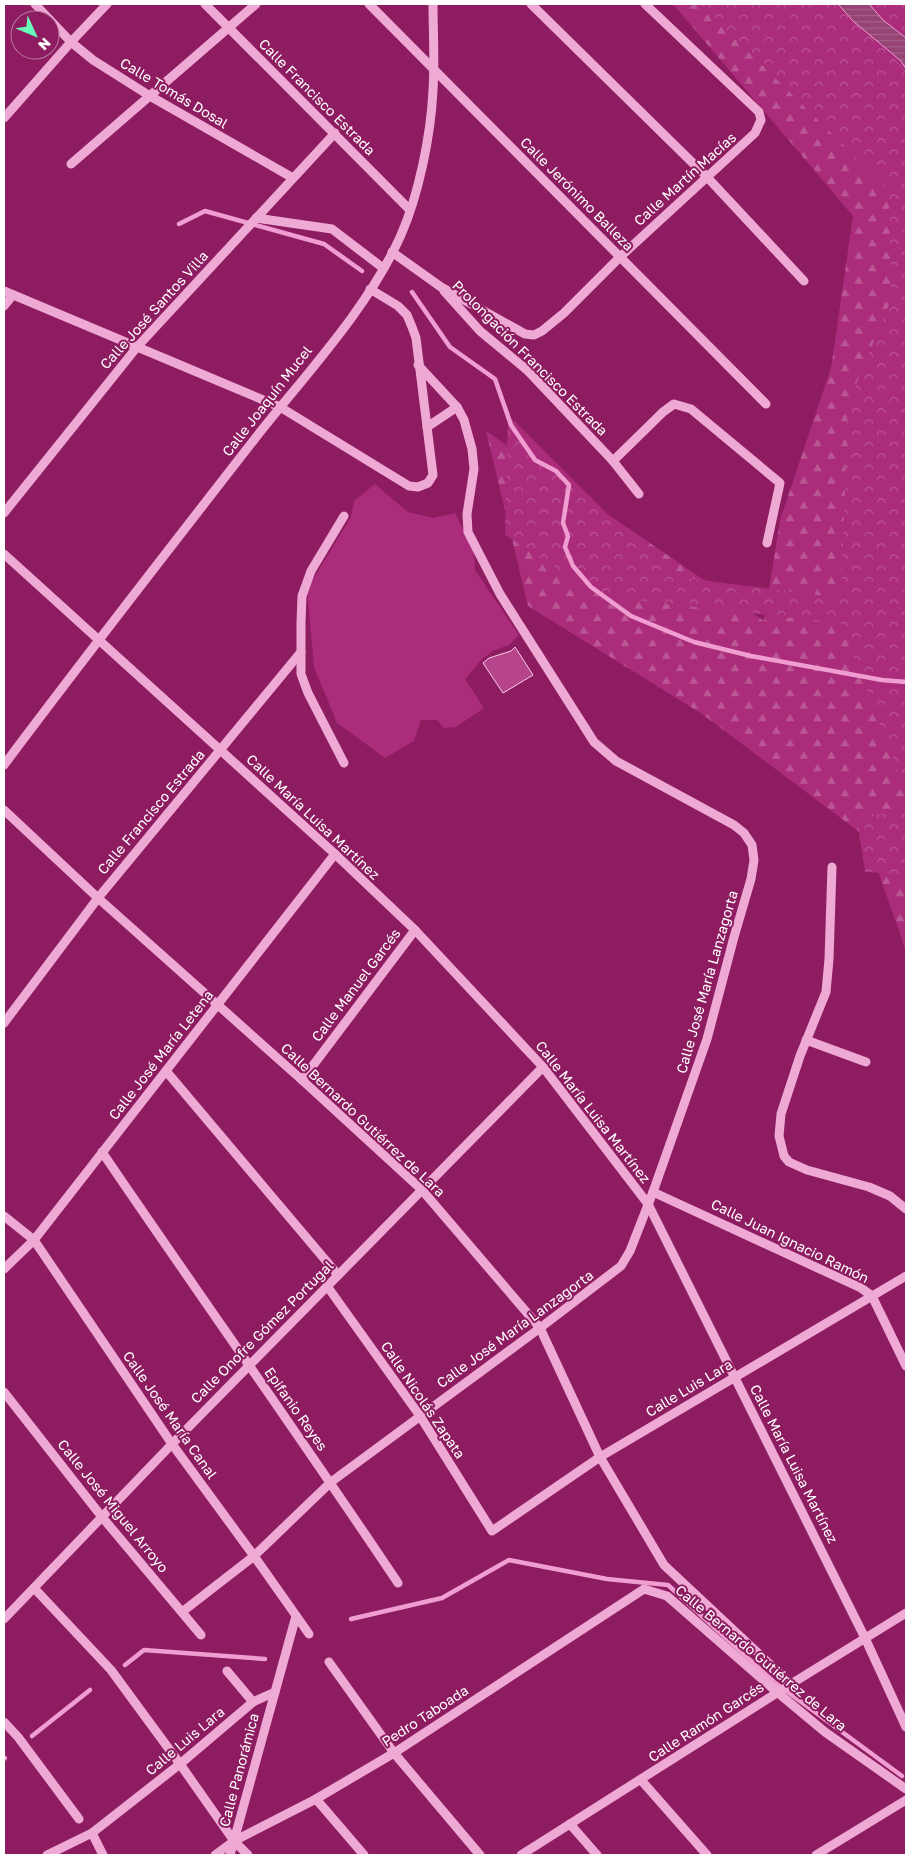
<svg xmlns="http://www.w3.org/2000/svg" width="910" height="1859" viewBox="0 0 910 1859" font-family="'Golos Text',sans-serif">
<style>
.forest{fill:url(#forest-firs)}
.park{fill:url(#park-crowns)}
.pitch{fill:#aa2c7b}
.water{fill:url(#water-rules);stroke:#f09dd1}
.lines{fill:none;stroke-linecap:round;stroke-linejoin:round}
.stream{stroke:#f09dd1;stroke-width:4.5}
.building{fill:#b6448a;stroke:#facfea}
.minor{stroke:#eea9d4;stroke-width:9}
.labels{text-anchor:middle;stroke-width:4;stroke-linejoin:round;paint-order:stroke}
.street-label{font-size:14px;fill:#fff;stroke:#8e1c61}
</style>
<defs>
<pattern id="forest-firs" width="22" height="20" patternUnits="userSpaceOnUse" patternTransform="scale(1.25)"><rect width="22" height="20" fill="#aa2c7b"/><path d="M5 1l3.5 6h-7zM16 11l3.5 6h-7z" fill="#bb5695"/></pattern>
<pattern id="park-crowns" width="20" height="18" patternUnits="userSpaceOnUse" patternTransform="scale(1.25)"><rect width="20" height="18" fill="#aa2c7b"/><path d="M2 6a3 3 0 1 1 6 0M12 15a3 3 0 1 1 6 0" fill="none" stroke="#bb5695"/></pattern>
<pattern id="water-rules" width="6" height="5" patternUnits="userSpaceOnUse" patternTransform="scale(1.25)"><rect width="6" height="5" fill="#964475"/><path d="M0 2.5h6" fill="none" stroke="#a6608a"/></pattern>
</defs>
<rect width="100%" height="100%" fill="#8e1c61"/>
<!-- forest -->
<path class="forest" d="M673,4H906V951L866,837L702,714L528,606L486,431L764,621L780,520L831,368L853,216Z"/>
<!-- park -->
<g class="park">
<path d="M700,4H852L906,73V792L841,623L602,597L505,535L508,415L670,576L841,598L848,404L891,300L889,190Z"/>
<path d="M866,4H906V45Z"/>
<path d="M906,809V874L865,872L857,819Z"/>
</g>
<!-- pitch -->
<path class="pitch" d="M375,484L408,512L433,518L455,513L474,551L475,570L519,635L509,645L493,651L481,660L465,679L484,708L456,727L444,728L437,720H421L414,741L385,758L337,723L314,667L307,589L351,517L354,501Z"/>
<!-- water -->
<path class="water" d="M838,4H869L883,20L906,38V69L901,61L853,21Z"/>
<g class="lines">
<!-- stream -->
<g class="stream">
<path d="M179,224L205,211L324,244L362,271"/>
<path d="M412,292L450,347L495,379L511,425L535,460L556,471L569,485L563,523L568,536L565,547L573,566L591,587L631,616L694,642L751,656L882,680L906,682"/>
<path d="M351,1619L442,1598L509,1560L607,1579L668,1585L774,1682L902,1776"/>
<path d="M125,1665L144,1650L265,1659"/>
<path d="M32,1736L90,1690"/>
<path d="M4,1759L5,1758"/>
</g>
</g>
<!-- building -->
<path class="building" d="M515,647L533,675L503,693L483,663L489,658L511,651Z"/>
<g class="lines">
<!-- minor -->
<g class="minor">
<path d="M35,4L50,20"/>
<path d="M205,4L410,210"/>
<path d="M369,4L766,404"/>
<path d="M531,4L707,177L804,281"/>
<path d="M50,20L71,42L93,60L150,96L293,178"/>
<path d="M4,118L71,42L107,4"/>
<path d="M71,164L256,4"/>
<path d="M256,218L332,229L383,268"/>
<path d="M392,252L441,287L525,334L534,335L542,331L564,313L620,257L755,133L761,120L759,112L645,4"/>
<path d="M4,291L280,407L409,486L418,487L428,483L433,475L416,338L412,327L407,315L398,306L370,289"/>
<path d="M444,291L480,331L527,370L613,461L639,494"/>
<path d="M4,306L13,295"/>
<path d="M427,427L457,407"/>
<path d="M613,461L663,412L674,404L691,409L780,483L767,543"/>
<path d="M4,513L137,347L335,133"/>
<path d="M4,554L335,854L415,930L543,1067L648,1204L865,1638L906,1727"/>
<path d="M344,763L308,693L301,674V623L302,596L311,571L344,516"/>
<path d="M4,765C87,654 172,545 257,436C306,374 369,307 401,235C419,194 431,134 433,90C435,61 433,32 433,4"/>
<path d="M4,810L98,898L302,1080L422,1190L540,1328L600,1457L664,1565L791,1684"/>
<path d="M832,867L829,959L826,992L800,1056L781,1114L779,1136L784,1156L789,1162L807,1170L869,1187L890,1196L906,1209"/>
<path d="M4,1023L98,898L301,652"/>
<path d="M806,1040L866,1062"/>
<path d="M166,1071L338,1275"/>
<path d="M302,1080L415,930"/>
<path d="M102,1152C200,1296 301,1438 398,1583"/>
<path d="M653,1192L861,1288L872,1296L906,1366"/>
<path d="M4,1216L34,1240L172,1444L254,1556L309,1634"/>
<path d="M4,1269L34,1240L335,854"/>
<path d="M327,1286L420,1416L492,1531L600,1457L906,1276"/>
<path d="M4,1392L102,1517L201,1635"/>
<path d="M34,1588L111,1670L180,1764L234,1841L248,1855"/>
<path d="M182,1612L254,1556L331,1482L540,1328L621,1266L630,1251L653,1192L707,1039L734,937L751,879L754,860L752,845L744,833L734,825L616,761L594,742L500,594L468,532L467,514L474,469L472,449L464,420L457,407L418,365"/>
<path d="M4,1619L172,1444L543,1067"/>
<path d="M329,1662L394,1753L480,1855"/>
<path d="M227,1671L253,1702"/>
<path d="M4,1722L18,1737L79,1819"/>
<path d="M641,1780L707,1855"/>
<path d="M316,1799L364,1855"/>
<path d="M570,1824L597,1855"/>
<path d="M92,1833L103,1855"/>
<path d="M47,1855L92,1833L180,1764L253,1702L275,1692"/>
<path d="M215,1855L234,1841L316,1799L394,1753L644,1589L667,1596L777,1692L825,1732L906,1789"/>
<path d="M230,1855L296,1616"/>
<path d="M521,1855L791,1684L906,1613"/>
<path d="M816,1855L906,1800"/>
</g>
</g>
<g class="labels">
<!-- street labels -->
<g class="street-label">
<text transform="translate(174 93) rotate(31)" y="5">Calle Tomás Dosal</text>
<text transform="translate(317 97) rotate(45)" y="5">Calle Francisco Estrada</text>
<text transform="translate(685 179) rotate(-42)" y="5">Calle Martín Macías</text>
<text transform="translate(577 194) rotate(45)" y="5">Calle Jerónimo Balleza</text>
<text transform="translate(154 310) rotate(-48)" y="5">Calle José Santos Villa</text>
<text transform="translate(530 358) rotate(45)" y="5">Prolongación Francisco Estrada</text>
<text transform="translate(267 401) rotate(-52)" y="5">Calle Joaquín Mucel</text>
<text transform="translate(151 812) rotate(-50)" y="5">Calle Francisco Estrada</text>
<text transform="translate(313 817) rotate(43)" y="5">Calle María Luisa Martínez</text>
<text transform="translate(707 982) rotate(-74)" y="5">Calle José María Lanzagorta</text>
<text transform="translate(356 985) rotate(-53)" y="5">Calle Manuel Garcés</text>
<text transform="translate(161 1055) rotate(-52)" y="5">Calle José María Letena</text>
<text transform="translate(593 1112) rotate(52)" y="5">Calle María Luisa Martínez</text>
<text transform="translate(363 1120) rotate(43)" y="5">Calle Bernardo Gutiérrez de Lara</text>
<text transform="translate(790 1241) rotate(26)" y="5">Calle Juan Ignacio Ramón</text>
<text transform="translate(515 1329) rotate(-36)" y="5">Calle José María Lanzagorta</text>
<text transform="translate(262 1332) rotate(-45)" y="5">Calle Onofre Gómez Portugal</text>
<text transform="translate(689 1388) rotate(-31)" y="5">Calle Luis Lara</text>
<text transform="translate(423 1400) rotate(56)" y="5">Calle Nicolás Zapata</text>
<text transform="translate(296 1409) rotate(55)" y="5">Epifanio Reyes</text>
<text transform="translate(170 1415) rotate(55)" y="5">Calle José María Canal</text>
<text transform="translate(794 1464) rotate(63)" y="5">Calle María Luisa Martínez</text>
<text transform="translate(113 1506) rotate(51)" y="5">Calle José Miguel Arroyo</text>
<text transform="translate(761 1658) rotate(40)" y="5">Calle Bernardo Gutiérrez de Lara</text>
<text transform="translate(425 1716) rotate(-33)" y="5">Pedro Taboada</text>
<text transform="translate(706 1722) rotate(-33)" y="5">Calle Ramón Garcés</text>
<text transform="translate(185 1741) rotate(-40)" y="5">Calle Luis Lara</text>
<text transform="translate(239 1770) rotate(-75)" y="5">Calle Panorámica</text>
</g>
</g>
<!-- border -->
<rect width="910" height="1859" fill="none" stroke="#ffffff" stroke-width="10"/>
<!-- north arrow -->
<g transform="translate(35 35) rotate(134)"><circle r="24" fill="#8e1c61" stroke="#bb77a0"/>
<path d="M0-4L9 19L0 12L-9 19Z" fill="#67feb9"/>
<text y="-8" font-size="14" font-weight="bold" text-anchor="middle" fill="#ffffff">N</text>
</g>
</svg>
